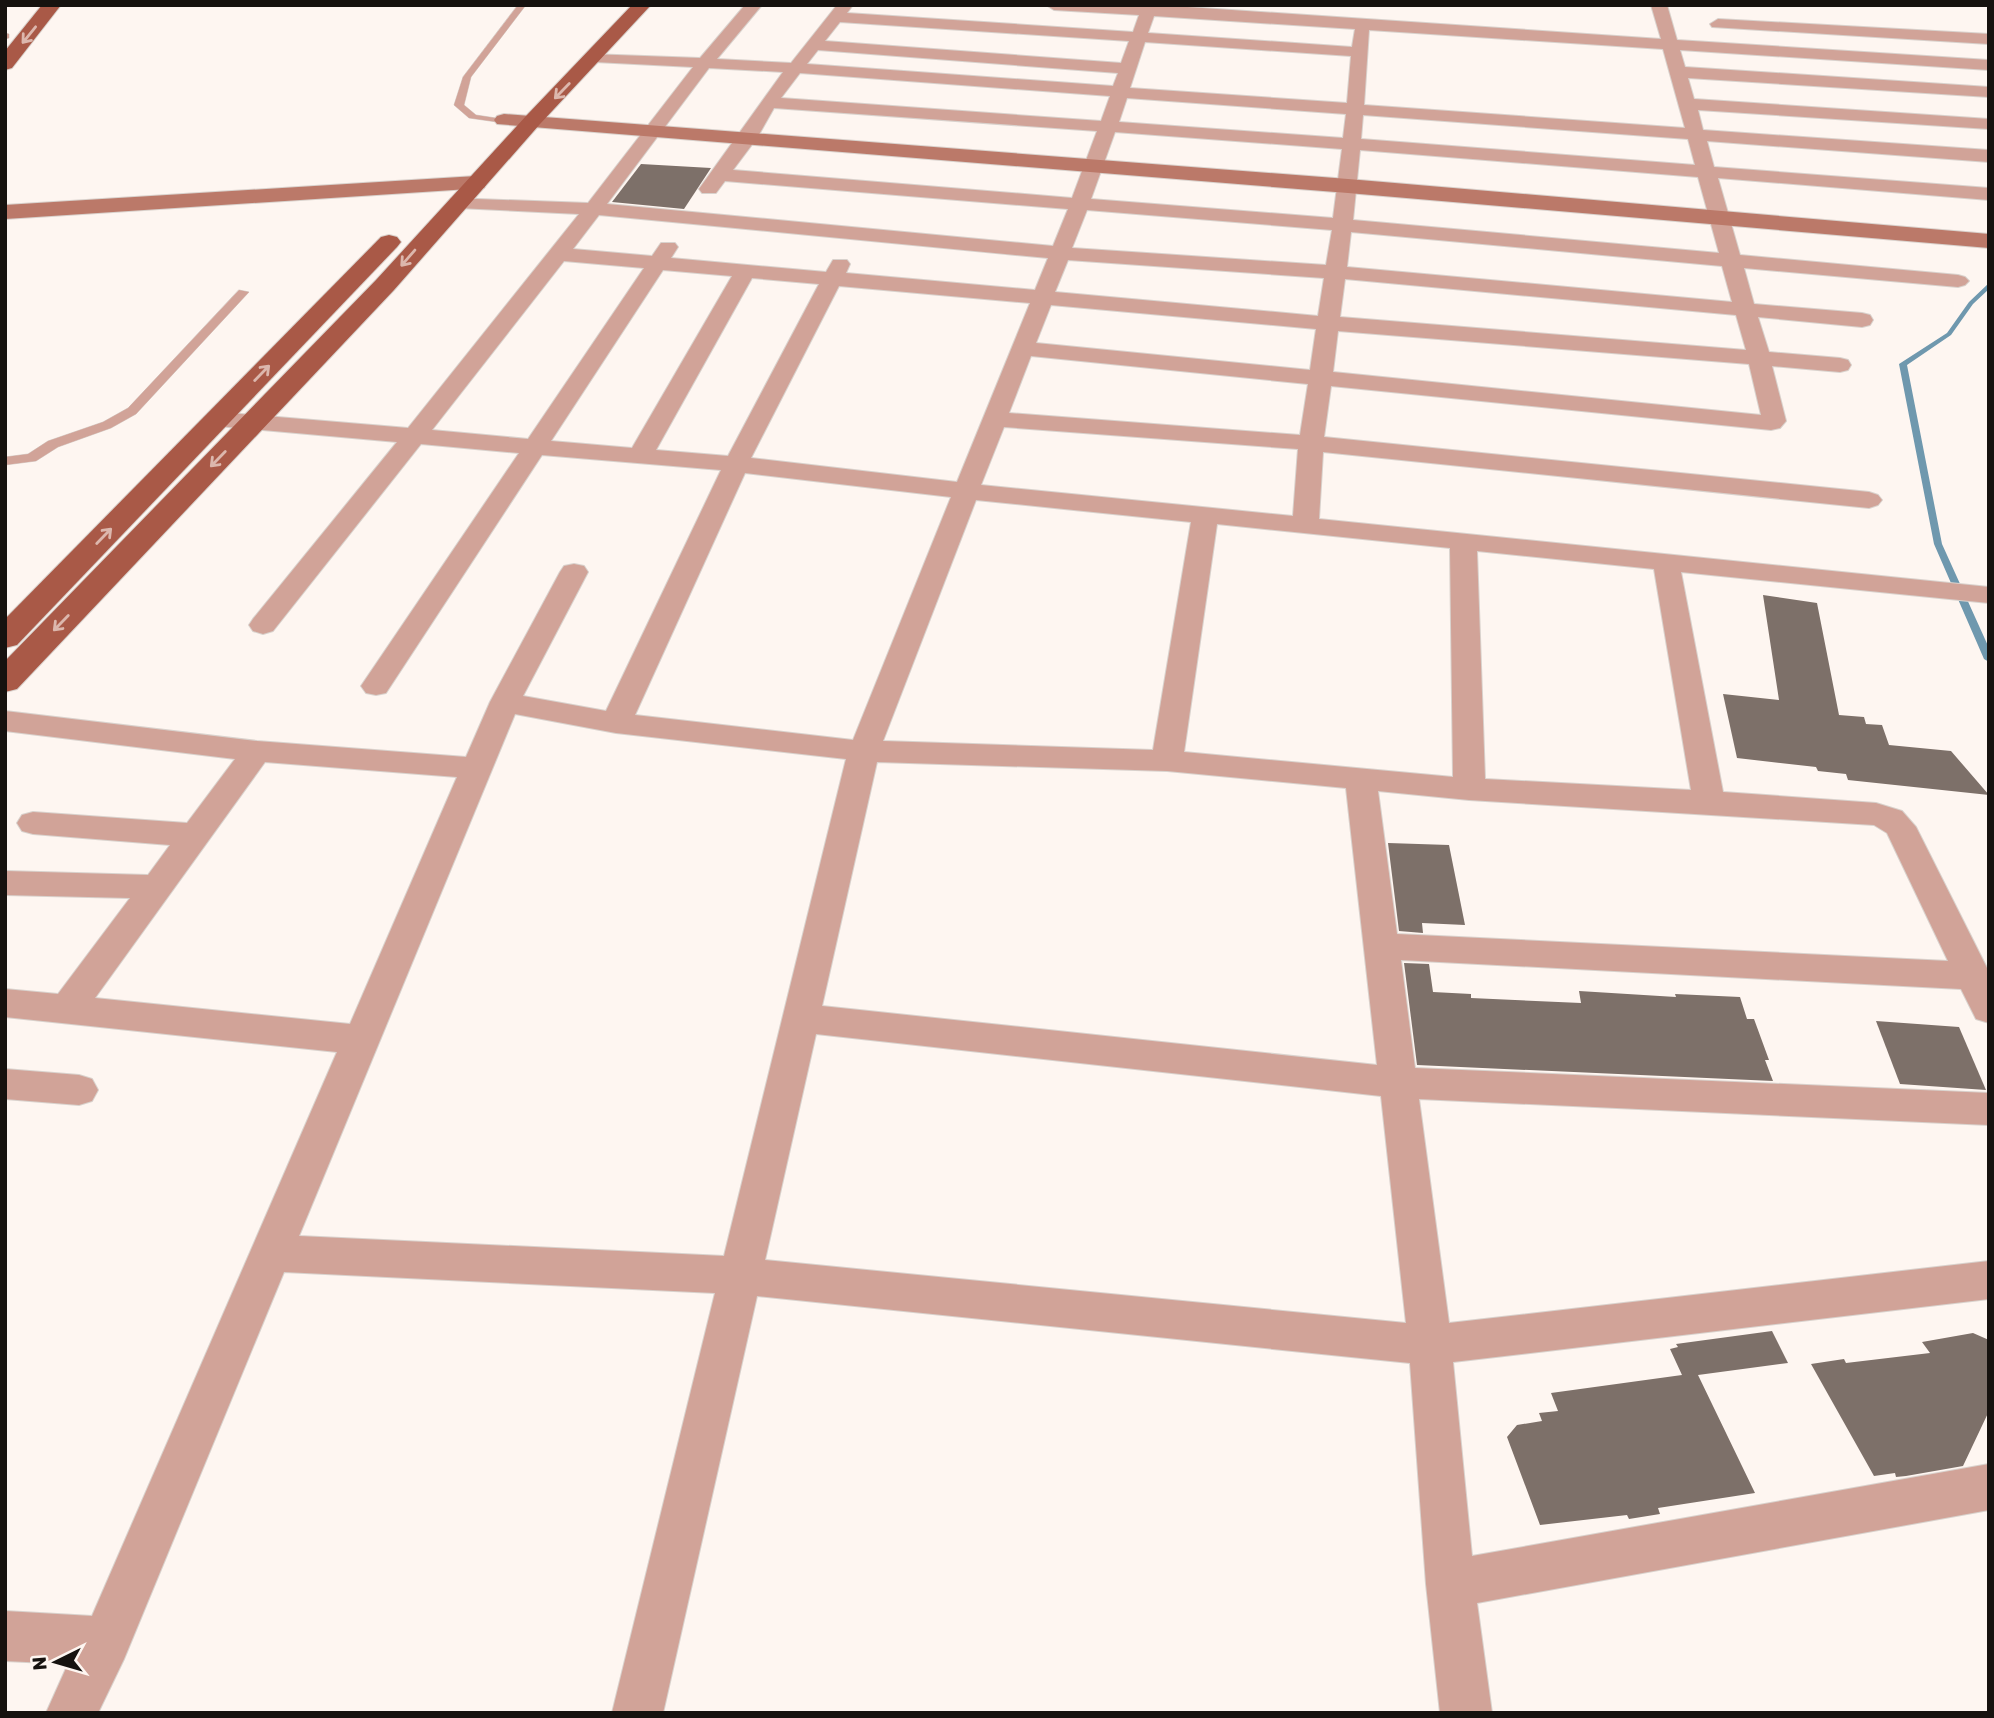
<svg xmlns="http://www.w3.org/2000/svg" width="1994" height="1718" viewBox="0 0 1994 1718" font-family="Rubik,sans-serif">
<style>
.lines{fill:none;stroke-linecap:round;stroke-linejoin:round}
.stream{fill:#6f98ae;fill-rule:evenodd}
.building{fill:#7d7069}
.lane-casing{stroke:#d9d2cd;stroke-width:1}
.street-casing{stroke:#d9d2cd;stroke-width:2}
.secondary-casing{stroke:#d9d2cd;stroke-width:2}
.primary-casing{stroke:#d9d2cd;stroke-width:2}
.lane{fill:#d1a398;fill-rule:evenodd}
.street{fill:#d1a398;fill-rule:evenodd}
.secondary{fill:#bb7969;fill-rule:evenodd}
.primary{fill:#a95947;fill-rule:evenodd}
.oneway{stroke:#dcb7ad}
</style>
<rect width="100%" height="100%" fill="#fef6f1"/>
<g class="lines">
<!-- stream -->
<path class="stream" d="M1989,283V289L1973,304L1951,335L1907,365L1942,544L1989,648V662L1984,659L1934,544L1899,364L1947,333L1969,302Z"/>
</g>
<!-- building -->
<g class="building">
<path d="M641,164L711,168L684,209L612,202Z"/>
<path d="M1763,595L1817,603L1839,715L1864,717L1866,724L1882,725L1889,745L1951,751L1989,795L1848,780L1846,774L1818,771L1816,767L1737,758L1723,694L1779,700Z"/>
<path d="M1388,843L1449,845L1465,925L1422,923L1423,933L1399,931Z"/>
<path d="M1404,963L1429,964L1433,992L1471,994V998L1581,1003L1579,991L1676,997L1675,994L1740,997L1747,1019H1754L1769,1060H1765L1773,1081L1417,1065Z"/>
<path d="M1876,1021L1959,1027L1986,1090L1900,1084Z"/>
<path d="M1772,1331L1788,1363L1698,1375L1755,1493L1658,1508L1660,1514L1629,1519L1627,1515L1540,1525L1507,1437L1517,1425L1542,1421L1539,1413L1558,1411L1551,1393L1682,1375L1670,1349L1678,1347L1676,1344Z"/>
<path d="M1973,1333L1989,1340V1411L1963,1466L1906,1476L1896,1477L1895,1473L1874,1476L1811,1364L1844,1359L1846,1363L1930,1353L1922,1342Z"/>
</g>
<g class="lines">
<defs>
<g id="lane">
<path d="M518,5H526L471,77L464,105L476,115L509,120L504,123L469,118L454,105L463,77Z"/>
<path d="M5,33L9,34V38L5,39Z"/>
<path d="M239,290L249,292L136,414L111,428L58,447L36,461L5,465V457L28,454L48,441L103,422L128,408Z"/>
</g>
<g id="street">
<path d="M745,5H762L717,59L791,63L837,5H853L847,13L1133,32L1139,15L1054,10L1046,5H1158L1661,39L1651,5H1667L1677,40L1989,60V70L1680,50L1685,67L1989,87V97L1688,78L1694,99L1989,119V129L1698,110L1703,130L1989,150V162L1707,141L1714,167L1989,188V200L1718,178L1740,255L1958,275L1965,277L1969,281L1965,285L1958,287L1744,268L1754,304L1862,313L1870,315L1873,320L1870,325L1862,327L1758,317L1769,352L1840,358L1848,360L1851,365L1848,370L1840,372L1772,366L1786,421L1780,428L1771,430L1331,386L1324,437L1869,492L1878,495L1882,500L1878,505L1869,508L1323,452L1319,519L1989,587V603L1681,572L1723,792L1876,803L1902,811L1916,827L1989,972V1023L1976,1019L1961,989L1401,960L1415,1068L1989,1093V1125L1419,1099L1449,1323L1989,1261V1299L1453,1362L1472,1556L1989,1464V1510L1477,1603L1492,1713H1440L1426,1584L1410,1363L757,1296L663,1713H612L715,1293L284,1272L124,1659L98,1713H46L68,1664L5,1661V1611L92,1616L337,1052L5,1017V989L58,994L130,898L5,895V871L148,875L170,845L33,834L22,831L17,823L22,815L33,812L187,823L235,759L5,731V711L257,741L466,757L490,702L560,572L564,566L574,564L584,566L588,572L523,696L606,711L721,470L542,455L386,693L376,695L366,693L361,686L519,453L421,444L273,631L263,634L253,631L249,625L253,619L397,442L217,426L208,424L205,419L208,414L217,412L408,428L579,214L458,208L448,202L451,198L588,203L693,67L595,62L587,57L589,54L700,58ZM1154,16L1355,29L1352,47L1148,33ZM840,22L1129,41L1121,63L825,41ZM1369,30L1663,49L1685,128L1364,105ZM1145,42L1351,56L1347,103L1130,88ZM818,50L1118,73L1113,86L807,64ZM709,68L783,72L699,189L702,193H716L725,181L1068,209L1053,246L607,204ZM800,73L1110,96L1101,121L781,98ZM1127,98L1346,114L1343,138L1119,122ZM774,108L1097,131L1072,198L733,170L757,138ZM1363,115L1688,139L1695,165L1361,139ZM1115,132L1342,149L1333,218L1091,199ZM1360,150L1698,177L1719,253L1353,220ZM1087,210L1332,230L1326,265L1072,248ZM599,215L1048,258L1035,290L846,273L850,264L847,260H833L826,272L671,258L678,247L675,243H661L652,256L573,249ZM1351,232L1722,266L1732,302L1347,267ZM1068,260L1324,278L1318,316L1055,292ZM564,261L644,268L528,439L432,430ZM663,270L732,276L632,448L551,441ZM752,278L819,284L728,456L656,450ZM1345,279L1736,315L1746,350L1340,317ZM839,286L1030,303L957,482L751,458ZM1051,305L1316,329L1310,370L1036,343ZM1338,331L1749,364L1761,415L1333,372ZM1031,356L1308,384L1300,435L1009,413ZM1004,427L1298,449L1293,516L981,485ZM745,473L951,497L853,740L635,715ZM976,500L1191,522L1153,750L883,741ZM1217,524L1450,548L1453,777L1184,752ZM1477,551L1654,569L1691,790L1485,779ZM515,714L616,733L846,759L724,1256L299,1236ZM265,762L457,777L350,1024L95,998ZM877,762L1167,771L1346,788L1377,1065L822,1006ZM1378,791L1469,800L1874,825L1887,833L1948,961L1397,934ZM816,1034L1381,1096L1406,1323L765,1260Z"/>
<path d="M1718,19L1989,34V44L1712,27L1710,24Z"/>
<path d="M5,1069L79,1075L92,1079L98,1090L92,1101L79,1105L5,1099Z"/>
</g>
<g id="secondary">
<path d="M504,114L1348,179L1989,234V248L1348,193L497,124L494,120L497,116Z"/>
<path d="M476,176L484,178L487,183L484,188L5,219V205Z"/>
</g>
<g id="primary">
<path d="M42,5H61L12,68L5,70V51Z"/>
<path d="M632,5H651L540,124L394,290L17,689L5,692V661L376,280L526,116Z"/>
<path d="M389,235L397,237L401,242L397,247L17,645L5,648V619L381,237Z"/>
</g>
</defs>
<!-- lane casing -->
<use href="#lane" class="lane-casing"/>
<!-- street casing -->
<use href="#street" class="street-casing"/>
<!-- secondary casing -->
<use href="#secondary" class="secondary-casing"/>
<!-- primary casing -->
<use href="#primary" class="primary-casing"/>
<!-- lane -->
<use href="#lane" class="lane"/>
<!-- street -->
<use href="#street" class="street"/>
<!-- secondary -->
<use href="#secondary" class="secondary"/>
<!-- primary -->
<use href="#primary" class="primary"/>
</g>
<!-- one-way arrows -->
<defs><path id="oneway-shaft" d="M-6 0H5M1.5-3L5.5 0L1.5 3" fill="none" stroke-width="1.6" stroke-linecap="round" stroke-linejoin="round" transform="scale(1.75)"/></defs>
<g class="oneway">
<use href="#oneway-shaft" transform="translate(29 35) rotate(129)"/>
<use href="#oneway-shaft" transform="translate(562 91) rotate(134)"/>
<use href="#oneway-shaft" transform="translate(408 258) rotate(131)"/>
<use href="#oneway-shaft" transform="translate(262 373) rotate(-46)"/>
<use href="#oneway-shaft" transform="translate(218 459) rotate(134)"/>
<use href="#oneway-shaft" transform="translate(104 536) rotate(-46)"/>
<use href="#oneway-shaft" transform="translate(61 623) rotate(134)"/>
</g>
<!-- border -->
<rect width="1994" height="1718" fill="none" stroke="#16120f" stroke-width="14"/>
<!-- north arrow -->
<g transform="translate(56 1662) rotate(265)" stroke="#fef6f1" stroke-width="5" paint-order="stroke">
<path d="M0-5L12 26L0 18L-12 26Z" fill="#16120f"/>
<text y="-10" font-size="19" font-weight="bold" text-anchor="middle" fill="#16120f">N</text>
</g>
</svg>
